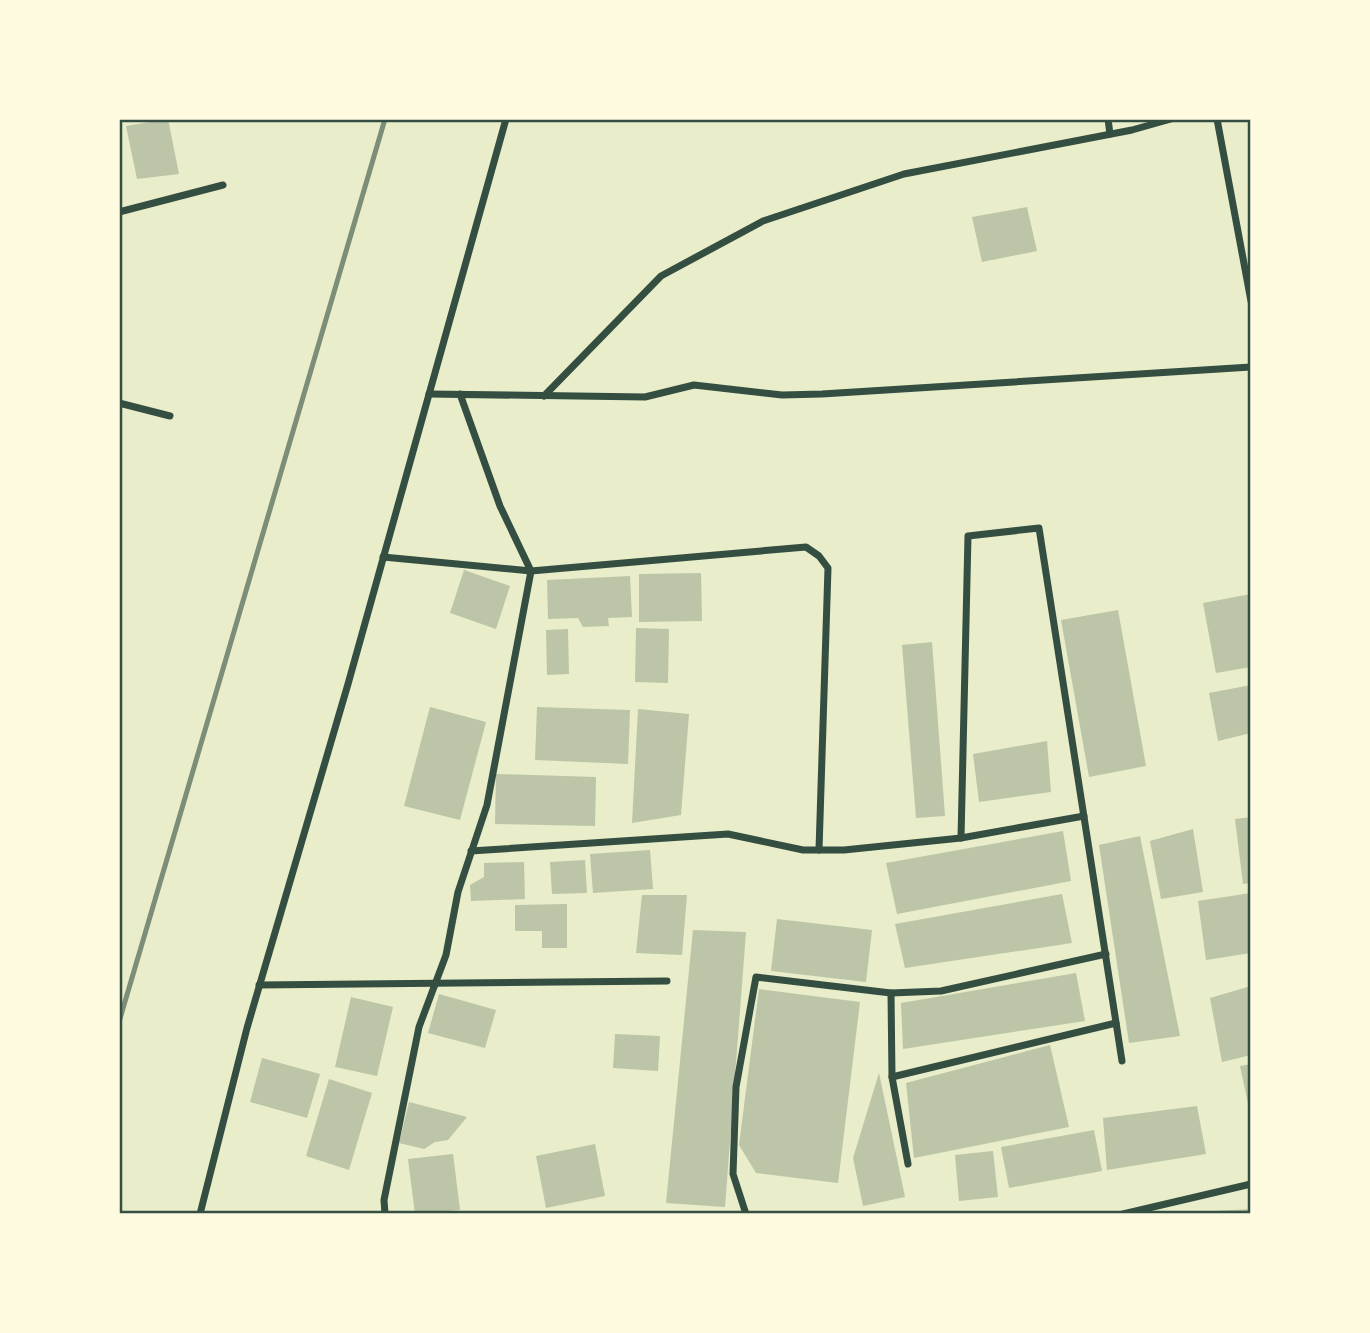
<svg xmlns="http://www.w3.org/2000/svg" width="1370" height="1333" viewBox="0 0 1370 1333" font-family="'Noto Sans',sans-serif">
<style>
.building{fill:#bcc5a7}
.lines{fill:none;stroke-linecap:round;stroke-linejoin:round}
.minor{stroke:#344e41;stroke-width:7}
.rail{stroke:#7c8e77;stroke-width:5}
.neatline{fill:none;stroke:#344e41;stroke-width:2.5}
</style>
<rect width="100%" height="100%" fill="#e9edc9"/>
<!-- building -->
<g class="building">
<path d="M168,119L179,174L137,179L126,126Z"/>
<path d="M1027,207L1037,251L982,262L972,217Z"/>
<path d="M464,570L510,586L496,629L450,613Z"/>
<path d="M701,573L702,621L639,622V574Z"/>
<path d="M630,576L632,617L608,618L609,626L583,627L578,618L548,619L547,580Z"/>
<path d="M1251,594V667L1216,673L1203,603Z"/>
<path d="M1118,610L1146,766L1089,777L1061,620Z"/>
<path d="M636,628L669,629L668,683L635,682Z"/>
<path d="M568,629L569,674L547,675L546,630Z"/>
<path d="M932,642L945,816L916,818L902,645Z"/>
<path d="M1251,685V733L1218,741L1209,693Z"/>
<path d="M430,707L486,722L460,820L404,806Z"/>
<path d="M537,707L630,710L628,764L535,760Z"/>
<path d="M638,709L689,714L681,815L632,823Z"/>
<path d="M1047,741L1051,792L979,802L973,754Z"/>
<path d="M496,774L596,777L595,826L495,824Z"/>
<path d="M1251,817V883L1243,884L1235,819Z"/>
<path d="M1193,829L1203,892L1161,899L1150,841Z"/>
<path d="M1063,831L1071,881L897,914L886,863Z"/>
<path d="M1140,836L1180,1036L1129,1043L1099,845Z"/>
<path d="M650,850L653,889L593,893L590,854Z"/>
<path d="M585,860L587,893L552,894L550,862Z"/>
<path d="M524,862L525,899L471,901L470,885L484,877V863Z"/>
<path d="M1251,893V953L1206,960L1198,901Z"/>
<path d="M1062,894L1072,943L905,968L895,924Z"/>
<path d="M642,895H687L682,955L636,953Z"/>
<path d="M567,904V948H542V931H515V905Z"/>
<path d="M777,919L872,930L866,982L771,971Z"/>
<path d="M693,930L746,932L725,1207L666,1203Z"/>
<path d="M1076,973L1085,1021L903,1049L901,1003Z"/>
<path d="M1251,986V1055L1222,1062L1210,998Z"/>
<path d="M759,989L860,1002L838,1183L756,1173L739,1145Z"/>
<path d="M439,994L496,1010L485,1048L428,1033Z"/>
<path d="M351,997L393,1007L377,1076L335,1067Z"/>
<path d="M615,1034L660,1036L658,1071L613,1068Z"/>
<path d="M1050,1045L1069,1127L914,1158L906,1083Z"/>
<path d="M262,1058L320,1074L307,1118L250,1102Z"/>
<path d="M1251,1064V1113H1250L1240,1066Z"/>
<path d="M879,1073L905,1197L863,1206L853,1158Z"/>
<path d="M329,1079L372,1093L349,1170L306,1156Z"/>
<path d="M409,1102L467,1117L448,1140L435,1142L424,1149L399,1143Z"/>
<path d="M1197,1106L1206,1154L1107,1170L1103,1118Z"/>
<path d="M1094,1130L1102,1171L1009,1188L1001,1147Z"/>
<path d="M595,1144L605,1196L546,1208L536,1156Z"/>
<path d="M993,1151L998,1197L959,1201L955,1155Z"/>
<path d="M453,1154L460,1210L415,1214L408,1159Z"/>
<path d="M1251,1209V1214H1215V1211Z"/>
</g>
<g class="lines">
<!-- minor -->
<g class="minor">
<path d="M1108,119L1110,134"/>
<path d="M1217,119L1251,301"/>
<path d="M119,212L223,185"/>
<path d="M429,394L645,397L694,385L782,395L822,394L1251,367"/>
<path d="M544,396L661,276L763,221L904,174L1132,130L1171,119"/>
<path d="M119,403L170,416"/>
<path d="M383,557L531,571L806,547L819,556L828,568L819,850"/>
<path d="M961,838L968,536L1039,528L1122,1061"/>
<path d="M471,851L728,834L803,850H844L961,838L1084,816"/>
<path d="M259,985L667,981"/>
<path d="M891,993L892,1077L908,1164"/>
<path d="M892,1077L1116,1023"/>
<path d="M200,1214L247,1028L348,684L506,119"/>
<path d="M385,1214L384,1200L419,1027L446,955L458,892L487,805L531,571L500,506L460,394"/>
<path d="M746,1214L733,1174L736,1087L756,977L891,993L941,991L1106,954"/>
<path d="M1123,1214L1251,1184"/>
</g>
<!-- rail -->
<path class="rail" d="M119,1022L385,119"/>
</g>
<!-- border -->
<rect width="1370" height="1333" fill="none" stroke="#fefae0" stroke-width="242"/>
<rect x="121" y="121" width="1128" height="1091" class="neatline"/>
</svg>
